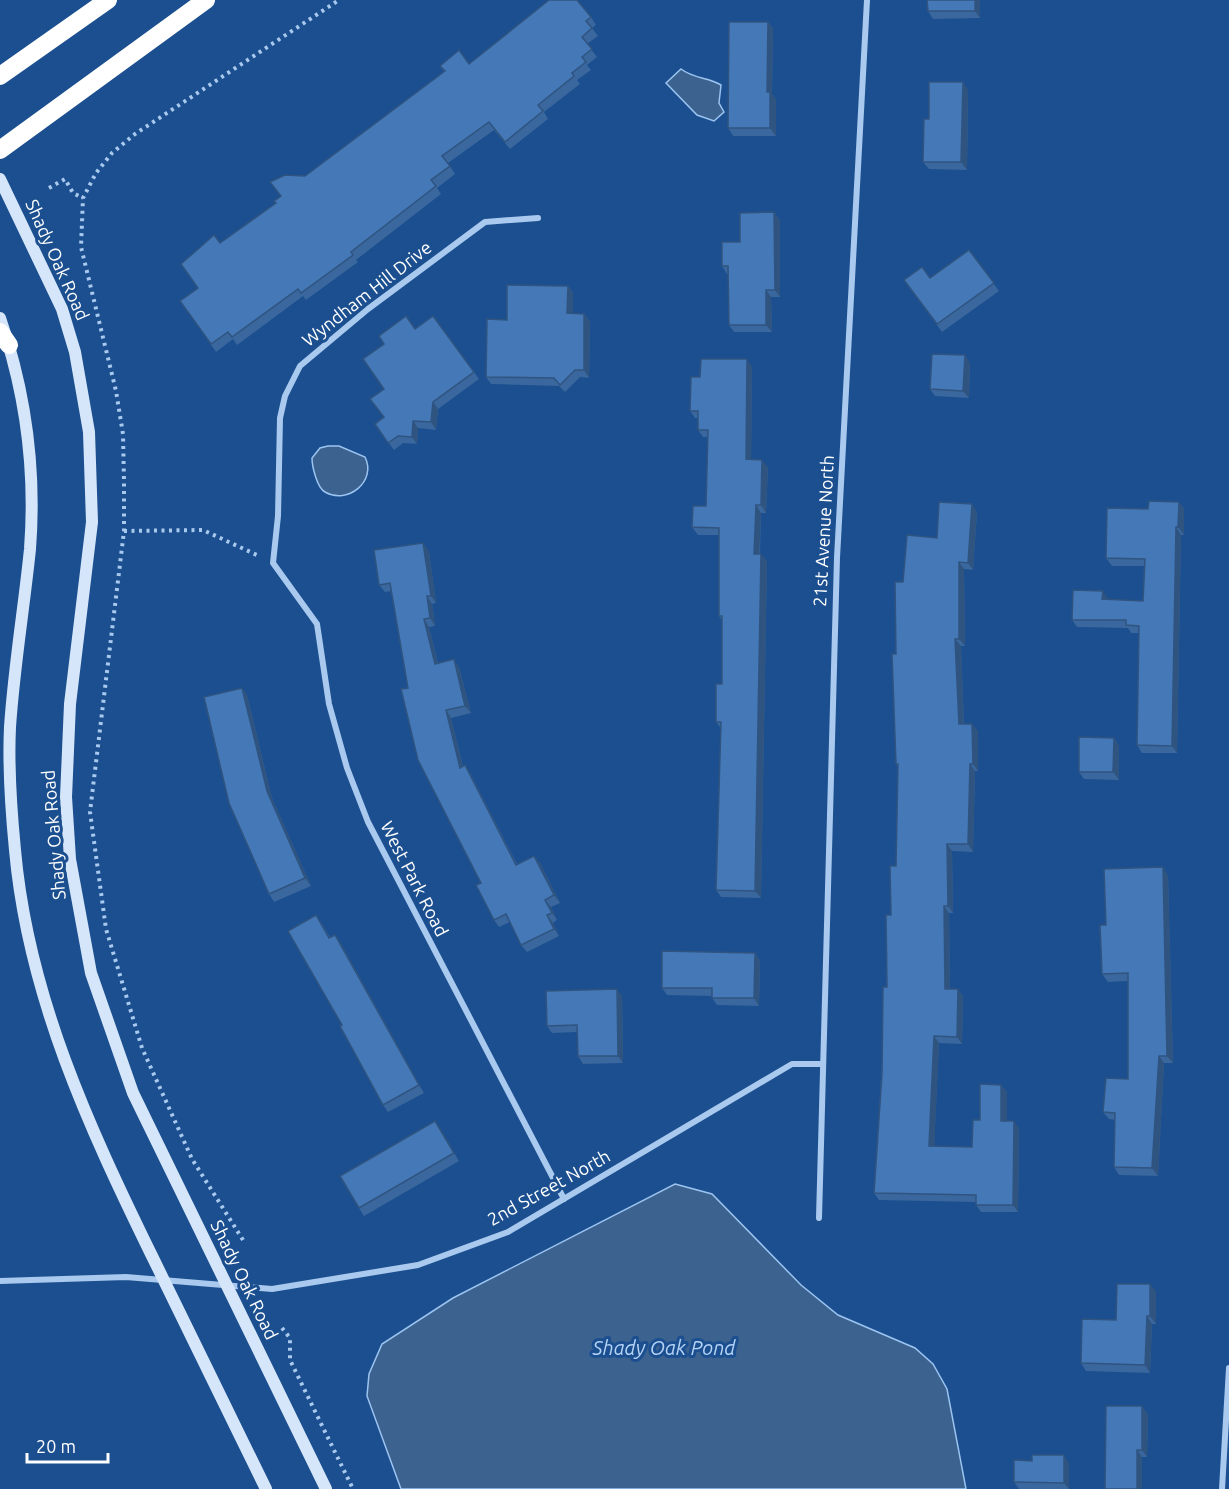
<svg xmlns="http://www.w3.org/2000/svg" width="1229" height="1489" viewBox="0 0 1229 1489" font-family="Ubuntu,sans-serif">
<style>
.water{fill:#3c6290;stroke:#9cc4f0;stroke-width:1.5}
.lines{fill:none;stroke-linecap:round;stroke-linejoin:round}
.path{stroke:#a9c9ee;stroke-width:4;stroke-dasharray:3 4.5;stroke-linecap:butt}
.street{stroke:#a9c9ee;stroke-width:6}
.secondary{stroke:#d6e6fa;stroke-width:12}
.highway{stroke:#fff;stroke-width:18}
.wall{fill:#3a679d}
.shaded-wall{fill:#305480}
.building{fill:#4478b7;stroke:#305480;stroke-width:1.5}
.labels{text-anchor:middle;stroke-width:6;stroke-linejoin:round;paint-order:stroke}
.street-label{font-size:18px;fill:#fff;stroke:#1b4f8f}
.water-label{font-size:20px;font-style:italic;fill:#b5d3f5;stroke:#1b4f8f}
</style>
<rect width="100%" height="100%" fill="#1b4f8f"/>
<!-- water -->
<g class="water">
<path d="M681,69C694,79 708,77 721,85L719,103L724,112L714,121L697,115L666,83Z"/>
<path d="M328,446H339L365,457C377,481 348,505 325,492C317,488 312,466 312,458L320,448Z"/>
<path d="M675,1184L712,1194L801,1285L838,1315L915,1348L933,1364L947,1389L966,1489H401L367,1396L369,1374L382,1344L453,1298Z"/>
</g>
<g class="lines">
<!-- path -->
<g class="path">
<path d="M49,188L65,179L73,193L83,198"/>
<path d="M124,531L203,530L259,556"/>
<path d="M243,1240L192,1159L142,1048L106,929L90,812L124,531V482L123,434L116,391L81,247L83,198L96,173L112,153L135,134L339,0"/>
<path d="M282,1328L290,1338V1360L353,1489"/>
</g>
<!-- street -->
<g class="street">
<path d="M538,218L485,222L368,309L300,366L285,396L280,418L278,516L273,563L317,624L329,704L347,768L368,822L564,1199"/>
<path d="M819,1218L837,558L867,0"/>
<path d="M0,1281L126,1277L272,1289L418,1265L508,1232L792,1064H822"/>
<path d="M1222,1489L1229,1368"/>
</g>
<!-- secondary -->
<g class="secondary">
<path d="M0,179L62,309L75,352L89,432L92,522L70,704L66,797L70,859L91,973L133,1093L326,1489"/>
<path d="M0,318C26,393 36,470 30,549C24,608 14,667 10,727C8,768 11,809 15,850C28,996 89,1127 152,1256C190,1334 228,1411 266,1489"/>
</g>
<!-- highway -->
<g class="highway">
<path d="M0,76L108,0"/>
<path d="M0,150L206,0"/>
<path d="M0,332L9,345"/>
</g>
</g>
<!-- wall -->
<g class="wall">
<path d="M980,0V18L933,19L928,11Z"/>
<path d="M591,17L596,25L592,28L598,36L587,44L597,57L587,65L591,70L577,80L580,84L544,112L548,119L510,149L494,130L448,163L455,174L437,188L441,194L356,260L358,262L306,300L303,296L237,345L233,339L216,352L180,301L198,288L220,243L276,203L281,196L305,176L444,72L440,66L469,64Z"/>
<path d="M768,22L773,29L772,94L776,99V136H733L728,128Z"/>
<path d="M968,90L967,170L929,169L923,162L929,119Z"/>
<path d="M774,212L780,220V297H771L772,332H734L729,325L728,274H727L722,266Z"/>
<path d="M969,250L999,291L942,332L904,280L930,278Z"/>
<path d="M568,286L573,293V313L584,314L590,321L589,378L580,377L565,392L559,386L491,384L486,377L507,320Z"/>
<path d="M415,329L474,372L479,379L438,409L436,430L418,428L417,444L403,443L394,450L375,424L383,417L384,389Z"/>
<path d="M970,363L969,398L935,396L930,389Z"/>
<path d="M752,367L751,459L768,467L766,513H761L760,554L767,561L761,898L721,897L716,890L721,728L716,722L722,684V621L719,616V535H698L692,527L706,506L708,437H703L698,430V418H695L690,411L700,377Z"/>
<path d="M1179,502L1184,509V535H1181L1177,753H1142L1137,745L1139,633H1131L1128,628L1077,627L1072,620L1108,598V600L1143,601L1144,566H1112L1106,558Z"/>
<path d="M977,512L973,570L964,569L965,646H961L964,724L978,731V771H975L973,852L952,851L953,913H949L950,989L963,996L962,1044L939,1043L934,1146L972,1147L980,1120L1001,1085L1007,1092V1121L1019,1128L1018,1212H981L976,1205V1202L879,1200L874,1193L891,915L896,866L898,767L896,764V654L903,582L937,538Z"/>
<path d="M429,551L436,603L432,604L435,626L429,627L438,663L459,667L471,713L451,718L463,766L470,773L517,864L534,856L540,863L560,903L551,907L557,920L553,923L559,936L527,952L521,945L510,922L499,927L494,920L481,883L408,688L391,591L385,592L379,585Z"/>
<path d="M242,688L247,695L272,798L311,886L274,902L269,894Z"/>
<path d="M1114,738L1119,746V780L1084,779L1079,772Z"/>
<path d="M1168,875L1173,1063H1164L1158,1176L1119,1175L1114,1167L1115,1120L1109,1119L1103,1112L1128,1079V981L1108,982L1102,974L1106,925Z"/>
<path d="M316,915L330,937L340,942L424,1093L388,1112L383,1105L342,1025Z"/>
<path d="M755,953L760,961L759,1006L717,1005L712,998V996L667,995L662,988Z"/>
<path d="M622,996L623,1063L583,1064L578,1056L577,1032L552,1033L547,1026Z"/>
<path d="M435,1121L459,1161L364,1216L359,1208Z"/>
<path d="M1156,1291V1324H1152L1150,1373L1086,1371L1081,1363L1116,1320Z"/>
<path d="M1106,1406L1148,1414L1147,1457H1142V1489Z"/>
<path d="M1069,1463V1489H1019L1014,1482Z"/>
</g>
<!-- shaded-wall -->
<g class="shaded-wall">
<path d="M975,0H980V18L975,11Z"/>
<path d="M768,22L773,29L772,94L776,99V136L770,128L767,92Z"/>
<path d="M963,82L968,90L967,170L961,162Z"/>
<path d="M774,212L780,220V297L775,290Z"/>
<path d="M568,286L573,293V321L567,313Z"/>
<path d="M766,290L771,297L772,332L766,325Z"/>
<path d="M584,314L590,321L589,378L584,370Z"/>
<path d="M965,355L970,363L969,398L963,391Z"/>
<path d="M747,359L752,367L751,467L746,459Z"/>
<path d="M433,402L438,409L436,430L431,422Z"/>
<path d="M413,421L418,428L417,444L412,437Z"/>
<path d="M762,460L768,467L766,513L761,505Z"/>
<path d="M1179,502L1184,509V535L1178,527Z"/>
<path d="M972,504L977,512L973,570L968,563Z"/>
<path d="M756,505L761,513L759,561L754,554Z"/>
<path d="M1176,527L1181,535L1177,753L1172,746Z"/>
<path d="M423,543L429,551L436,603L431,596Z"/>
<path d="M761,554L767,561L761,898L755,891Z"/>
<path d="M959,562L964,569L965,646L959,639Z"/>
<path d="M1103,591L1108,598V607L1102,599Z"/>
<path d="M427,596L432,604L435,626L430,618Z"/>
<path d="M424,619L429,627L440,672L435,664Z"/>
<path d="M955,639L961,646L964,731L959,724Z"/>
<path d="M454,659L459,667L471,713L465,706Z"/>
<path d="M242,688L247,695L272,798L311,886L305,878L267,791Z"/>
<path d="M446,710L451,718L465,775L460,768Z"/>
<path d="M972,724L978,731V771L973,764Z"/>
<path d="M1114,738L1119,746V780L1113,772Z"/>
<path d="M970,764L975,771L973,852L968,844Z"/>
<path d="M465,765L470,773L521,873L516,865Z"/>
<path d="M947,844L952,851L953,913L948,906Z"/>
<path d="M534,856L540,863L560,903L554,895Z"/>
<path d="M1163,867L1168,875L1173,1063L1167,1056Z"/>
<path d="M545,900L551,907L557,920L552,913Z"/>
<path d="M944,906L949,913L950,996L945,989Z"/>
<path d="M547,915L553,923L559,936L554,929Z"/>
<path d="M335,935L340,942L424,1093L419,1085Z"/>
<path d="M755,953L760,961L759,1006L754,998Z"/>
<path d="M617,989L622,996L623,1063L618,1056Z"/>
<path d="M958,989L963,996L962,1044L957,1037Z"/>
<path d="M934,1036L939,1043L934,1154L929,1146Z"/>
<path d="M1159,1056L1164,1063L1158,1176L1152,1168Z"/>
<path d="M1001,1085L1007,1092V1128L1001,1121Z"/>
<path d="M435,1121L441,1129L459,1161L454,1153Z"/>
<path d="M1014,1121L1019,1128L1018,1212L1013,1205Z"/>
<path d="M1150,1284L1156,1291V1324L1150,1316Z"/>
<path d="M1147,1316L1152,1324L1150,1373L1145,1365Z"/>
<path d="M1142,1406L1148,1414L1147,1457L1142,1450Z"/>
<path d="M1137,1450L1142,1457V1489H1137Z"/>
<path d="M1064,1455L1069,1463V1489L1064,1483Z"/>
</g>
<!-- building -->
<g class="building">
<path d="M549,0H577L591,17L586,21L592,28L582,37L592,49L582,57L586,62L572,73L574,76L538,105L543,111L505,142L489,122L442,156L450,166L431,180L436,186L351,252L353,255L301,293L298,289L232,337L228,332L211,344L180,301L198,288L181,264L214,235L220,243L276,203L274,201L281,196L270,182L285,175L305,176L445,71L440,66L459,50L469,64Z"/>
<path d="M927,0H975V11H928Z"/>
<path d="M729,22H768L767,92H770V128H728Z"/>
<path d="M929,82H963L961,162H923L924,119H929Z"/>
<path d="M774,212L775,290H766V325H729L728,266H722V242H740V213Z"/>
<path d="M969,250L994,283L937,324L904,280L922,267L930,278Z"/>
<path d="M507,285L568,286L567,313L584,314V370H575L560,385L554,378L486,377L487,319L507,320Z"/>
<path d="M406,316L415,329L433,316L474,372L433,402L431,422L413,421L412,437L398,436L388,443L375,424L384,417L370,399L384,389L363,359L384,344L379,336Z"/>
<path d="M932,354L965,355L963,391L930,389Z"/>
<path d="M701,359H747L746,459L762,460L761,505H756L754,554H761L755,891L716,890L721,722H716V684H722V616H719V528L692,527L693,506H706L708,430H698V411H690L691,377H700Z"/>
<path d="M1149,501L1179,502L1178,527H1176L1172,746L1137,745L1139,626L1126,625V620H1072L1073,590L1103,591L1102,599L1143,601L1145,559L1106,558L1107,508L1148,509Z"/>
<path d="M939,502L972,504L968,563L959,562V639H955L959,724H972L973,764H970L968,844H947L948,906H944L945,989H958L957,1037L934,1036L929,1146L972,1147L973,1120H980V1084L1001,1085V1121H1014L1013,1205H976V1195L874,1193L882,1074L883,987H887L886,915H891L890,866H896L898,764H896L892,654H896L895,582H903L907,535L937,538Z"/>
<path d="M423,543L431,596H427L430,618L424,619L435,664L454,659L465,706L446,710L460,768L465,765L516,865L534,856L554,895L545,900L552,913L547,915L554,929L521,945L506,914L494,920L476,885L481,883L418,760L401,689L408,688L390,583L379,585L374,550Z"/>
<path d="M242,688L267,791L305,878L269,894L229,803L204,697Z"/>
<path d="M1079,737L1114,738L1113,772H1079Z"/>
<path d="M1163,867L1167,1056H1159L1152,1168L1114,1167L1115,1113L1103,1112L1106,1078L1128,1079V973L1102,974L1100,925H1106L1104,869Z"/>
<path d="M316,915L329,938L335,935L419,1085L383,1105L340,1026L342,1025L288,931Z"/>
<path d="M662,951L755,953L754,998H712V988H662Z"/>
<path d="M617,989L618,1056H578L577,1025L547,1026L546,991Z"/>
<path d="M435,1121L454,1153L359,1208L340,1176Z"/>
<path d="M1117,1284H1150V1316H1147L1145,1365L1081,1363L1082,1319L1116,1320Z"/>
<path d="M1106,1406H1142V1450H1137V1489H1105Z"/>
<path d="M1032,1455H1064V1483L1014,1482V1460L1032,1461Z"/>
</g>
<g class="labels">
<!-- street labels -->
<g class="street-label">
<text transform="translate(57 260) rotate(66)" y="6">Shady Oak Road</text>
<text transform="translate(367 294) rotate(-38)" y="6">Wyndham Hill Drive</text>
<text transform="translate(824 531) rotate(-87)" y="6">21st Avenue North</text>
<text transform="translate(54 835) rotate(-95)" y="6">Shady Oak Road</text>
<text transform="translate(414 879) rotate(63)" y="6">West Park Road</text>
<text transform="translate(549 1188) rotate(-29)" y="6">2nd Street North</text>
<text transform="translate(244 1280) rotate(64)" y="6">Shady Oak Road</text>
</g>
<!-- water labels -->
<g class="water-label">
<text x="664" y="1355">Shady Oak Pond</text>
</g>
</g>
<!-- scale -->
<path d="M27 1453v9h81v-9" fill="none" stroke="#ffffff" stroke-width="3"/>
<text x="36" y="1453" font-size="18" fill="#ffffff" stroke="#1b4f8f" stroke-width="4.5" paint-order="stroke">20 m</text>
</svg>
